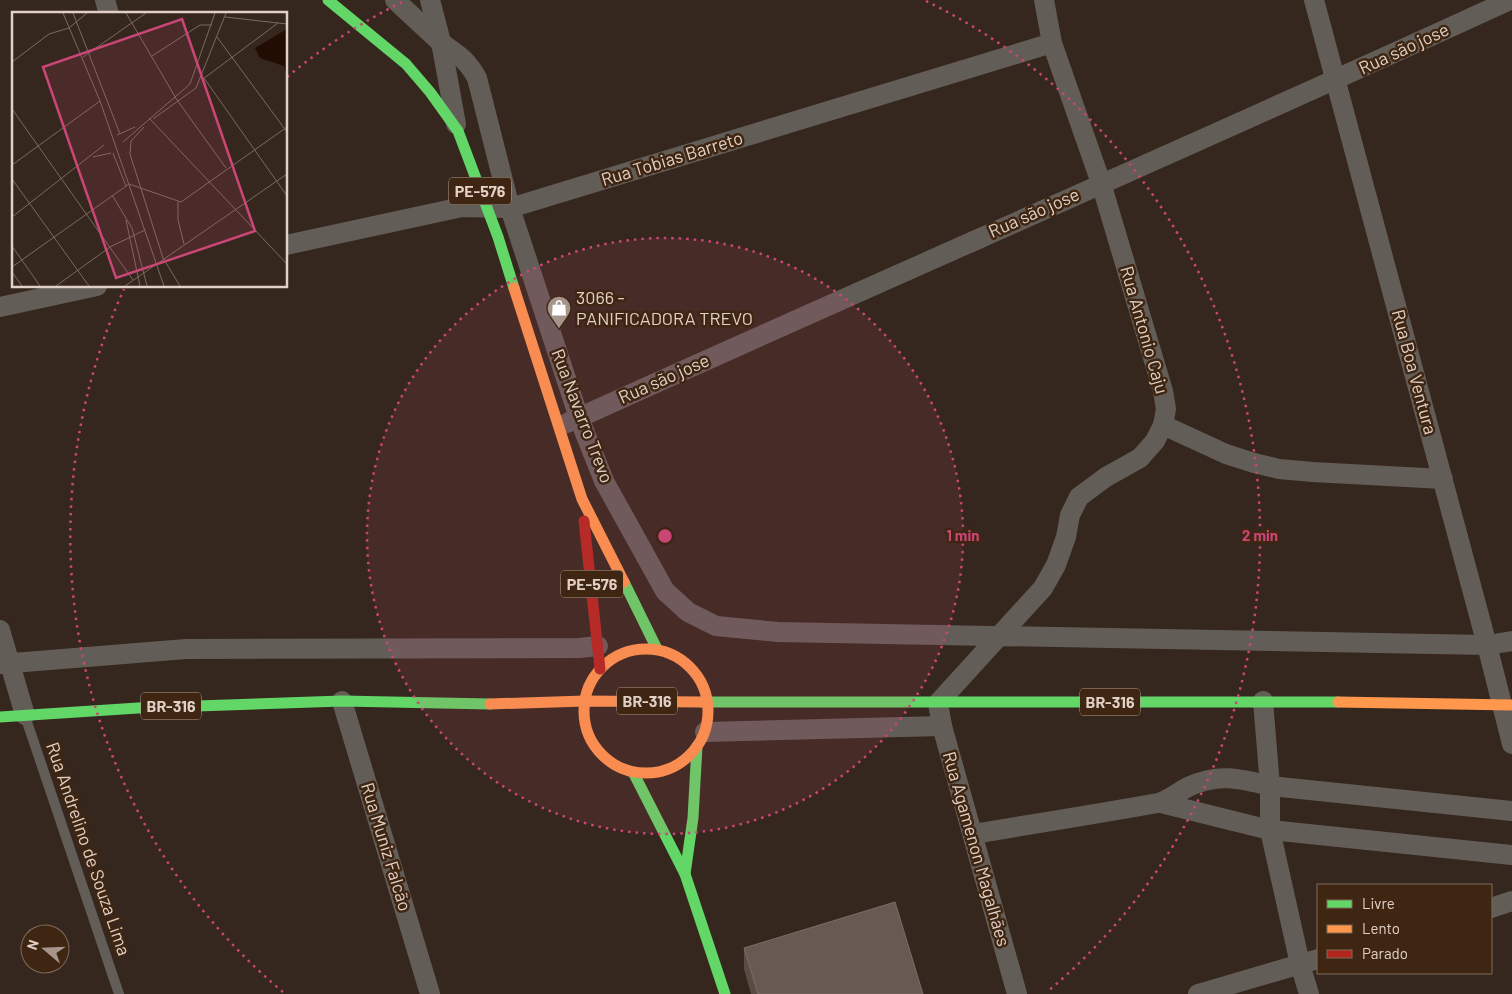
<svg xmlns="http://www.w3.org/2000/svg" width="1512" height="994" viewBox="0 0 1512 994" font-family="Barlow,sans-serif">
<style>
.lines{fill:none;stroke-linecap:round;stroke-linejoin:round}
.lane{stroke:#635d58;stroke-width:10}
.street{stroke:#635d58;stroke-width:20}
.fast{stroke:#63d668;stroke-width:11}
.slow{stroke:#ff974d;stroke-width:11}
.jam{stroke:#b3261e;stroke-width:11}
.wall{fill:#594c44}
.building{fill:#685a52;stroke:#7b6d64}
.ring{fill:none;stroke:#ca4676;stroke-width:2.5;stroke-dasharray:2.5 5}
.labels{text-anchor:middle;stroke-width:5;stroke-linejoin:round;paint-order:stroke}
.shield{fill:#3f2613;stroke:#b09d90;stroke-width:1}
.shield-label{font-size:16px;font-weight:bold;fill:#e1d0c5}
.street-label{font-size:18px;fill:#e1d0c5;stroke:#3f2613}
.poi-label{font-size:18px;fill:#e1d0c5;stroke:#3f2613;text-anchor:start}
.inset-road{fill:none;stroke:#7a6b60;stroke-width:1}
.view{fill:#ca4676;fill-opacity:0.15;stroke:#ca4676;stroke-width:2.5}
.inset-edge{fill:none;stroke:#e1d0c5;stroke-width:2.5}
.centre{fill:#ca4676;stroke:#3f2613;stroke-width:2.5}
.ring-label{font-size:15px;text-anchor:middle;font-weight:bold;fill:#ca4676;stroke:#3f2613;stroke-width:5;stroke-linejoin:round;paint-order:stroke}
</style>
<rect width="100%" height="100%" fill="#35271d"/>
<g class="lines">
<!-- lane -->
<path class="lane" d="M25,716L119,994"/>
<!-- street -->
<g class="street">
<path d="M105,0L109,14"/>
<path d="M395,0C409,13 424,27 438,40C456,55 464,55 477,78L510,208L579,418L604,481L665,591L688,612L716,626L778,632L1487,645L1512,641"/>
<path d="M430,0L441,42L456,124"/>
<path d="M1314,0L1487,645L1512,744"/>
<path d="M286,245L462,207L510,208L1052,43"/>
<path d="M0,307L97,286"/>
<path d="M567,423C880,281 1197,144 1510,0"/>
<path d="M1163,425L1226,454L1254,463L1279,469L1313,472L1443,479"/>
<path d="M0,630L25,715"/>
<path d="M0,664L186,649L579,648L598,646"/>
<path d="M342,701L430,994"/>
<path d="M1263,701L1270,786V830L1300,964L1309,994"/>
<path d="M705,732L942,726"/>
<path d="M1161,803L1270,830L1512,855"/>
<path d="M973,834C1034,824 1096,814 1158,803C1168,801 1178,792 1188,787C1217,773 1239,778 1270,786L1512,811"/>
<path d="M1491,908L1512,901"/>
<path d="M1017,994L942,726L938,703L1043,588L1056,565L1066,537L1070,515L1079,497L1106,477L1140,458L1155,441L1163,425L1166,409L1163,391L1101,183L1052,43L1044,0"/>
<path d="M1198,994L1318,959"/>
</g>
<!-- fast -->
<g class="fast">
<path d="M328,0L406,64L430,92L458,131L498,237L514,288"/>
<path d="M624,582L657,649"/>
<path d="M702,702H1338"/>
<path d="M0,717L138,708L342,701L490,704"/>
<path d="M633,772L685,874L725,994"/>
<path d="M685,874L693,818L697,746"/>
</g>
<!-- slow -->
<g class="slow">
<path d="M514,288L582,499L624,582"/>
<circle cx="646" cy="711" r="62"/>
<path d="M1338,702L1512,705"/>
<path d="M490,704L585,701L702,702"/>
</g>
<!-- jam -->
<path class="jam" d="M584,521L600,669"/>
</g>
<!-- wall -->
<path class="wall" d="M744,948L923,994H751L744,969Z"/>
<!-- building -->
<path class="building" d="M895,902L923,994H758L744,948Z"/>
<!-- distance rings -->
<circle cx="665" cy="536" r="298" fill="#ca4676" fill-opacity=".12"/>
<g class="ring">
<circle cx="665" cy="536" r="298"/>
<path d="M283 992A595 595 0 0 1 124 289M287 77A595 595 0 0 1 404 1M926 1A595 595 0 0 1 1047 992"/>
</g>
<!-- icons -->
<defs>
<symbol id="shop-pin" viewBox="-11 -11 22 30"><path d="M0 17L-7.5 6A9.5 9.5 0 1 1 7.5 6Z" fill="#a5958a" stroke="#3f2613"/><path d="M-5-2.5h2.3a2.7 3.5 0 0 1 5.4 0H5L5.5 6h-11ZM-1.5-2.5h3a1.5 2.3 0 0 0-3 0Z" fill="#fff"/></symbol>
</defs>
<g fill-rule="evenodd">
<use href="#shop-pin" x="545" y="294" width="28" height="38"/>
</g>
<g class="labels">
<!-- shield labels -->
<g class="shield">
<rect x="449" y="177.5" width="62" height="27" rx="4"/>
<rect x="561" y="570.5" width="62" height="27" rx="4"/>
<rect x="617" y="687.5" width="60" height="27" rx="4"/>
<rect x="1080" y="688.5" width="60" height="27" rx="4"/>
<rect x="141" y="692.5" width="60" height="27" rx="4"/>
</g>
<g class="shield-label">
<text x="480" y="197">PE-576</text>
<text x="592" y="590">PE-576</text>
<text x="647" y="707">BR-316</text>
<text x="1110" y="708">BR-316</text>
<text x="171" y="712">BR-316</text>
</g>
<!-- street labels -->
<g class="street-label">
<text transform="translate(1404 49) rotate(-25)" y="6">Rua são jose</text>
<text transform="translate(672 159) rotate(-17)" y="6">Rua Tobias Barreto</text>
<text transform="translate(1034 213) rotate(-24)" y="6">Rua são jose</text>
<text transform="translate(1144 330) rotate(74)" y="6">Rua Antonio Caju</text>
<text transform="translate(1414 372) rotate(75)" y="6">Rua Boa Ventura</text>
<text transform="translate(664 379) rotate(-24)" y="6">Rua são jose</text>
<text transform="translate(582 416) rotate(69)" y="6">Rua Navarro Trevo</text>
<text transform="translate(386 847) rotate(73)" y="6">Rua Muniz Falcão</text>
<text transform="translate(88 849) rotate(71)" y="6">Rua Andrelino de Souza Lima</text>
<text transform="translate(976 849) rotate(74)" y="6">Rua Agamenon Magalhães</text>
</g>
<!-- poi labels -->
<g class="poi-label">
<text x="576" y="304">3066 -<tspan x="576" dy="21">PANIFICADORA TREVO</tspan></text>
</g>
</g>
<!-- overview -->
<g transform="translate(12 12)">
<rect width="275" height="275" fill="#35271d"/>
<path d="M275,17V65L272,54L248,46L243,36Z" fill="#220d03"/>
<path class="inset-road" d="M51,1L88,89L152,274M61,1L108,122M114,1L165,88L214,156M213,5L266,11M205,25L275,120M140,44L188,13H200M71,45L134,1M0,50L37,22L57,16L75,1M192,66L275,184M191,67L266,11L275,12M0,97L121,268M137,106L275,252M141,107L184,76L214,1M132,115L119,129L118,142L151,246L168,274M105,123L123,115M111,130L178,72L203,1M101,141L114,174M81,145L99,141M0,153L88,89M0,167L77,274M100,183L120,216L135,274M166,190V208L172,232M0,205L92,133M114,208L128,274M0,234L28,274M0,255L117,172L169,190L275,115M0,260L10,274M44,274L98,235L133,218M113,274L275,162"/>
<path class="view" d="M170,7L243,219L104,266L31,55Z"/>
<rect width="275" height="275" class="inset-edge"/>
</g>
<circle cx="665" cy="536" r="8" class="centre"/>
<g class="ring-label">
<text x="963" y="541">1 min</text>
<text x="1260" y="541">2 min</text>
</g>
<!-- legend -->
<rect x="1317" y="884" width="175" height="90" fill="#3f2613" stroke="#806a5a"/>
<rect x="1327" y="900" width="25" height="8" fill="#63d668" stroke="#806a5a"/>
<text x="1362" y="909" font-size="15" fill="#e1d0c5">Livre</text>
<rect x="1327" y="925" width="25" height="8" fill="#ff974d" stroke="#806a5a"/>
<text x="1362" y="934" font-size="15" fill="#e1d0c5">Lento</text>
<rect x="1327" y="950" width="25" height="8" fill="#b3261e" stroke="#806a5a"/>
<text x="1362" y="959" font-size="15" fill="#e1d0c5">Parado</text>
<!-- north arrow -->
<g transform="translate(45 949) rotate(289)"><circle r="24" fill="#3f2613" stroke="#806a5a"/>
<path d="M0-4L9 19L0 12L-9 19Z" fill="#a5958a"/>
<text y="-8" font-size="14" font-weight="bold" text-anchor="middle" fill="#e1d0c5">N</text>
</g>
</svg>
